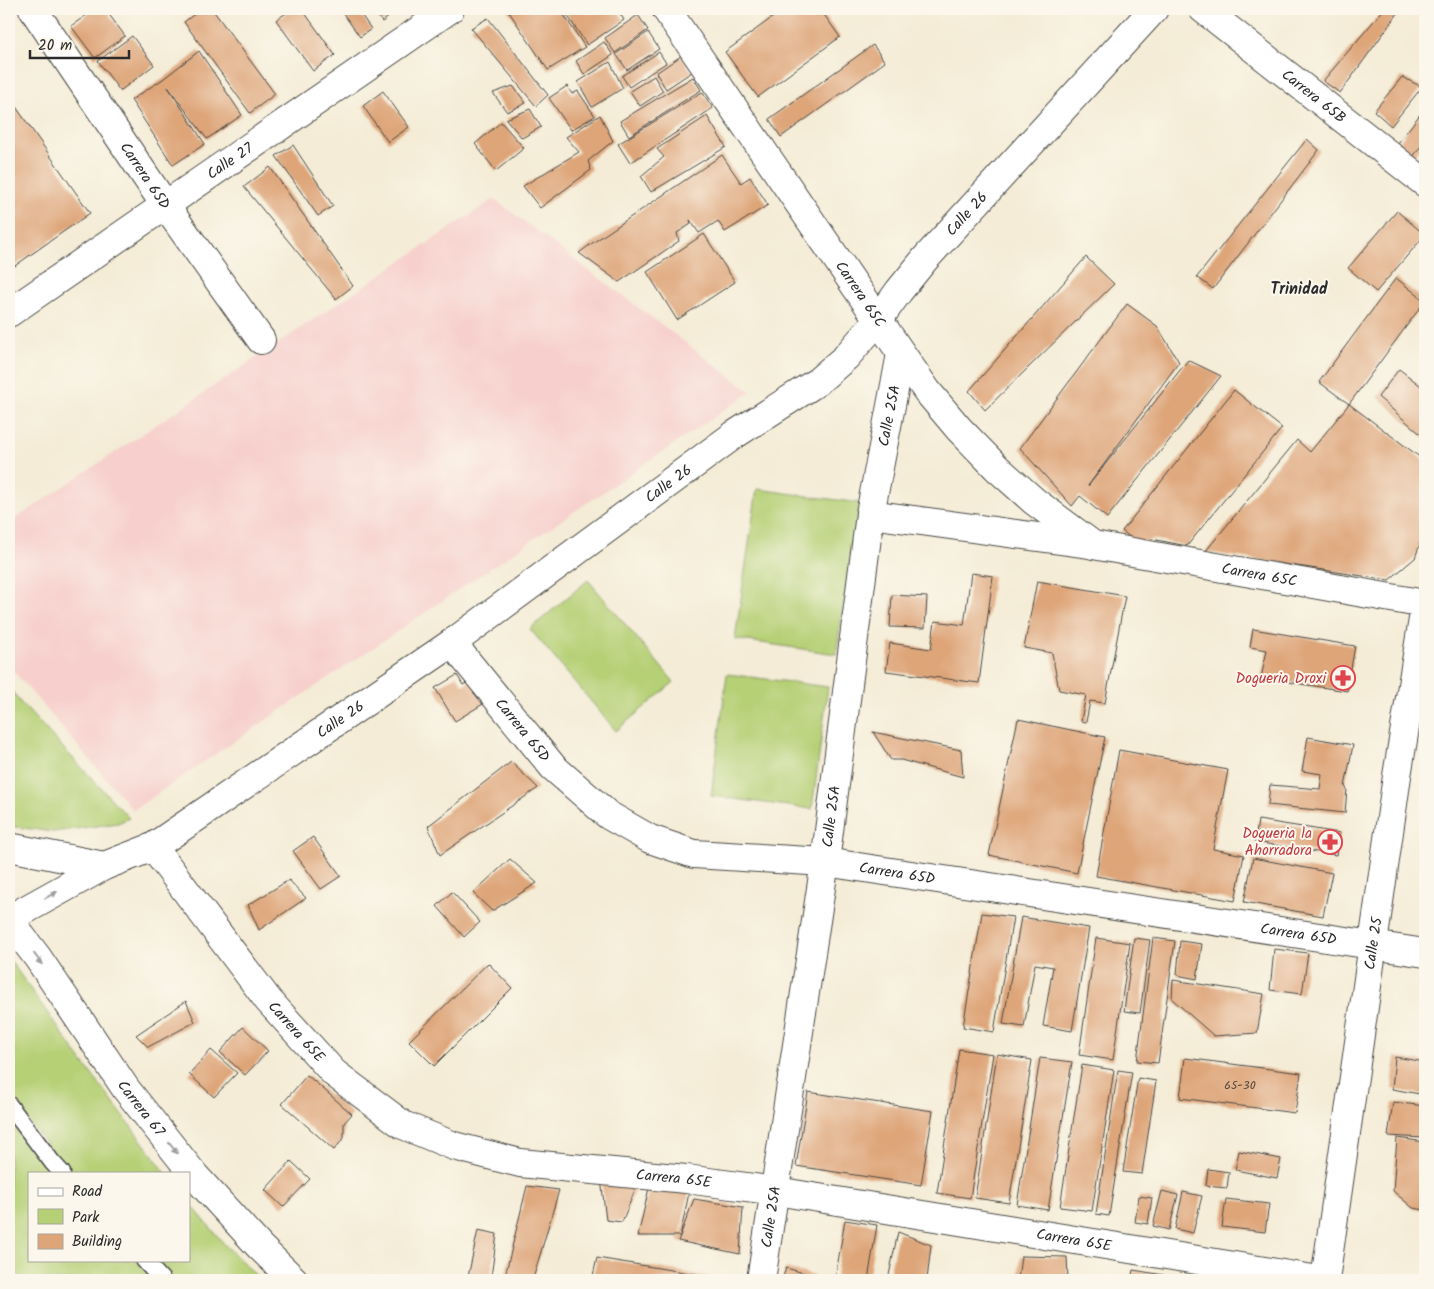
<svg xmlns="http://www.w3.org/2000/svg" width="1434" height="1289" viewBox="0 0 1434 1289" font-family="Kalam,sans-serif">
<style>
.built{fill:#f7d0cd}
.green{fill:#b6d076;stroke:#707e50}
.building{fill:#dea579}
.lines{fill:none;stroke-linecap:round;stroke-linejoin:round}
.service-casing{stroke:#494845;stroke-width:19}
.minor-casing{stroke:#494845;stroke-width:30}
.tertiary-casing{stroke:#494845;stroke-width:30}
.service{stroke:#fff;stroke-width:16}
.minor{stroke:#fff;stroke-width:28}
.tertiary{stroke:#fff;stroke-width:28}
.oneway{fill:#a0a0a0}
.labels{text-anchor:middle;stroke-width:4;stroke-linejoin:round;paint-order:stroke}
.number-label{font-size:12px;fill:#584a3e}
.street-label{font-size:15px;fill:#2b2b2b;stroke:#fbf7ec}
.health-label{font-size:15px;fill:#be3a42;stroke:#fbf7ec;text-anchor:end}
.neighbourhood-label{font-size:16px;font-weight:bold;fill:#2b2b2b;stroke:#fbf7ec}
</style>
<rect width="100%" height="100%" fill="#fbf7ec"/>
<filter id="ink" filterUnits="userSpaceOnUse"><feTurbulence type="fractalNoise" baseFrequency=".02" numOctaves="2"/><feDisplacementMap in="SourceGraphic" scale="10" xChannelSelector="R" yChannelSelector="G"/><feConvolveMatrix kernelMatrix="1 2 1 2 8 2 1 2 1" color-interpolation-filters="sRGB"/></filter>
<filter id="wash" filterUnits="userSpaceOnUse"><feTurbulence type="fractalNoise" baseFrequency=".0096" numOctaves="4" result="noise"/><feDisplacementMap in="SourceGraphic" scale="20" xChannelSelector="R" yChannelSelector="G"/><feGaussianBlur stdDeviation="1.12" result="paint"/><feColorMatrix in="noise" values="0 0 0 0 0 0 0 0 0 0 0 0 0 0 0 0 0 1.4 0 .05"/><feComposite in="paint" operator="in"/></filter>
<g filter="url(#wash)">
<rect width="100%" height="100%" fill="#f4ecd6"/>
<!-- built -->
<path class="built" d="M494,199L751,392L133,810L9,666V523Z"/>
<!-- green -->
<g class="green">
<path d="M757,489L859,503L836,654L735,639Z"/>
<path d="M588,580L674,682L616,731L530,629Z"/>
<path d="M727,674L828,687L812,809L711,796Z"/>
<path d="M9,687L20,702L129,818L118,823L53,832L9,826Z"/>
<path d="M9,959L84,1064L166,1173H68L9,1096Z"/>
<path d="M9,1114L53,1173H29V1260H136L155,1280H9Z"/>
<path d="M189,1202L225,1245L261,1280H167L148,1260H189Z"/>
</g>
<g id="blocks">
<!-- building -->
<g class="building">
<path d="M95,9H105L125,36L95,58L71,26Z"/>
<path d="M201,9H212L275,94L250,113L184,22Z"/>
<path d="M292,9H302L335,55L313,71L276,20Z"/>
<path d="M340,9H357L371,29L360,37Z"/>
<path d="M372,9H399L382,22Z"/>
<path d="M507,9H560L585,47L548,70Z"/>
<path d="M563,9H617L624,20L587,45Z"/>
<path d="M784,9H820L840,37L758,97L725,52Z"/>
<path d="M1384,9H1401L1340,93L1323,81Z"/>
<path d="M638,15L648,30L615,53L605,38Z"/>
<path d="M488,18L548,95L536,106L471,28Z"/>
<path d="M648,32L659,49L627,70L616,54Z"/>
<path d="M132,36L154,65L120,91L98,61Z"/>
<path d="M604,42L613,55L584,74L576,61Z"/>
<path d="M873,45L885,62L781,137L769,119Z"/>
<path d="M199,51L242,115L207,139L168,87L205,144L173,165L131,100L163,79Z"/>
<path d="M659,52L666,63L629,87L622,76Z"/>
<path d="M681,56L692,72L666,89L656,73Z"/>
<path d="M610,62L623,88L592,107L578,82Z"/>
<path d="M654,76L663,91L640,106L630,91Z"/>
<path d="M693,77L701,90L629,136L620,121Z"/>
<path d="M1402,77L1422,87L1391,126L1374,111Z"/>
<path d="M513,86L526,103L507,112L493,93Z"/>
<path d="M567,86L572,94L578,91L595,116L571,130L549,98Z"/>
<path d="M383,91L409,127L388,142L363,106Z"/>
<path d="M702,92L713,108L630,163L618,144Z"/>
<path d="M9,97L90,213L9,270V214L13,211L9,205Z"/>
<path d="M1425,108V141L1412,158L1398,143Z"/>
<path d="M530,109L541,127L522,138L506,119Z"/>
<path d="M600,115L613,141L588,161L591,170L540,208L523,186L579,152L566,137Z"/>
<path d="M707,116L726,147L651,192L641,176L664,157L657,149Z"/>
<path d="M501,122L524,148L496,171L475,144Z"/>
<path d="M1307,139L1319,150L1213,289L1197,277Z"/>
<path d="M293,145L333,206L318,216L276,156Z"/>
<path d="M722,155L741,183L750,177L768,205L725,232L718,221L699,233L690,220L691,224L677,233L679,241L619,282L579,253L591,244Z"/>
<path d="M270,167L353,286L336,299L244,187Z"/>
<path d="M1397,211L1425,235L1376,292L1348,268Z"/>
<path d="M704,234L735,282L677,320L647,272Z"/>
<path d="M1086,257L1114,284L985,410L969,391Z"/>
<path d="M1396,278L1425,301L1349,404L1425,461V533L1422,538L1415,558L1389,580L1205,552L1297,440L1310,452L1349,404L1319,382Z"/>
<path d="M1127,304L1157,326L1179,362L1088,486L1188,360L1221,376L1107,518L1080,496L1072,506L1020,448Z"/>
<path d="M1399,369L1425,389V438L1378,397Z"/>
<path d="M1234,390L1282,428L1187,546L1152,539L1140,545L1122,531Z"/>
<path d="M971,573L993,576L979,683L886,671L890,643L931,649L935,621L964,625Z"/>
<path d="M1037,581L1125,596L1105,703L1090,701L1086,722L1081,721L1086,695L1059,690L1052,653L1024,648Z"/>
<path d="M892,595L927,597L925,628L890,627Z"/>
<path d="M1253,629L1355,646L1347,691L1261,678L1267,650L1250,647Z"/>
<path d="M457,675L463,685L474,678L488,701L455,721L435,688Z"/>
<path d="M1018,719L1105,737L1077,873L989,855Z"/>
<path d="M873,732L961,750L963,777L901,760H891Z"/>
<path d="M1308,737L1353,745L1345,787L1347,789L1345,813L1268,805L1270,785L1320,789L1322,774L1302,771Z"/>
<path d="M1119,750L1228,770L1213,849L1244,855L1235,901L1096,876Z"/>
<path d="M511,762L538,788L440,855L428,826Z"/>
<path d="M1258,820L1340,833L1336,855L1255,842Z"/>
<path d="M313,837L341,876L321,889L293,851Z"/>
<path d="M1253,858L1332,873L1323,916L1244,902Z"/>
<path d="M510,859L537,883L492,911L473,893Z"/>
<path d="M289,880L306,898L259,930L248,905Z"/>
<path d="M452,892L480,922L464,937L437,906Z"/>
<path d="M982,913L1013,917L994,1032L963,1027Z"/>
<path d="M1021,917L1089,928L1072,1031L1043,1026L1053,967L1035,964L1024,1027L1003,1024Z"/>
<path d="M1096,938L1130,943L1113,1060L1079,1055Z"/>
<path d="M1134,938L1150,940L1140,1013L1124,1011Z"/>
<path d="M1153,938L1175,941L1158,1063L1137,1061Z"/>
<path d="M1180,941L1202,944L1197,979L1177,975Z"/>
<path d="M1274,949L1308,953L1302,994L1270,990Z"/>
<path d="M488,963L512,988L434,1066L409,1041Z"/>
<path d="M1173,980L1264,994L1257,1033L1214,1036L1172,999Z"/>
<path d="M186,1001L195,1022L148,1047L136,1035Z"/>
<path d="M243,1027L268,1051L245,1075L220,1052Z"/>
<path d="M959,1049L993,1054L970,1198L937,1193Z"/>
<path d="M211,1050L237,1073L214,1097L189,1074Z"/>
<path d="M997,1054L1032,1060L1009,1203L975,1198Z"/>
<path d="M1395,1057L1425,1062V1095L1392,1089Z"/>
<path d="M1040,1058L1072,1062L1048,1210L1017,1205Z"/>
<path d="M1185,1058L1301,1073L1295,1113L1180,1098Z"/>
<path d="M1082,1065L1114,1070L1092,1211L1060,1207Z"/>
<path d="M1118,1070L1132,1072L1109,1216L1096,1214Z"/>
<path d="M307,1075L352,1114L344,1123V1138L334,1150L282,1104Z"/>
<path d="M1138,1078L1156,1081L1142,1174L1123,1172Z"/>
<path d="M808,1092L933,1111L921,1185L796,1166Z"/>
<path d="M1393,1102L1425,1106V1138L1388,1136Z"/>
<path d="M1397,1138L1425,1142V1210L1413,1208L1393,1191Z"/>
<path d="M1239,1151L1281,1159L1277,1178L1235,1170Z"/>
<path d="M291,1161L310,1179L283,1207L265,1190Z"/>
<path d="M1208,1169L1229,1172L1227,1188L1206,1186Z"/>
<path d="M601,1179L637,1185L622,1222L606,1220Z"/>
<path d="M527,1186L559,1190L533,1279L524,1280H504Z"/>
<path d="M649,1188H690L680,1236L694,1199L743,1207L740,1254L678,1241L680,1236H638Z"/>
<path d="M1162,1191L1178,1195L1169,1230L1153,1226Z"/>
<path d="M1183,1192L1202,1196L1193,1233L1175,1229Z"/>
<path d="M1139,1196L1152,1198L1148,1224L1135,1222Z"/>
<path d="M1226,1199L1269,1204L1265,1232L1222,1227Z"/>
<path d="M845,1220L877,1225L868,1280H835Z"/>
<path d="M478,1230L497,1234L491,1277H468Z"/>
<path d="M898,1232L931,1245L927,1280H888Z"/>
<path d="M1021,1256L1067,1257L1068,1280H1018Z"/>
<path d="M597,1258L726,1279V1280H592Z"/>
<path d="M786,1268L815,1276V1280H782Z"/>
<path d="M1133,1270L1164,1275L1163,1280H1131Z"/>
</g>
</g>
</g>
<g filter="url(#ink)">
<use href="#blocks" fill-opacity="0" stroke="#494845" stroke-width="1"/>
<g class="lines">
<defs>
<g id="service">
<path d="M9,1105L52,1162L62,1173"/>
<path d="M144,1260L162,1280"/>
</g>
<g id="minor">
<path id="s1" d="M33,9L165,205L261,340"/>
<path id="s2" d="M666,9L927,391L959,429L997,468L1034,501L1093,545L1425,604"/>
<path id="s3" d="M1203,9L1425,183"/>
<path id="s4" d="M9,313L450,9"/>
<path d="M870,514L1089,544"/>
<path id="s5" d="M452,643L553,767L608,815L650,839L694,854L825,862L1425,953"/>
<path d="M9,847L104,866"/>
<path id="s6" d="M153,847L268,1000L334,1073L403,1125L454,1146L520,1163L686,1179L776,1191L1319,1280"/>
<path id="s7" d="M9,919L104,866L153,847L452,643L734,435L817,382L846,357L878,320L899,291L925,259L1154,9"/>
<path id="s8" d="M761,1280L825,862L870,514L901,354"/>
</g>
<g id="tertiary">
<path id="s9" d="M9,920L38,958L126,1089L195,1176L260,1247L294,1280"/>
<path id="s10" d="M1325,1280L1397,776L1425,607"/>
</g>
</defs>
<!-- service casing -->
<use href="#service" class="service-casing"/>
<!-- minor casing -->
<use href="#minor" class="minor-casing"/>
<!-- tertiary casing -->
<use href="#tertiary" class="tertiary-casing"/>
<!-- service -->
<use href="#service" class="service"/>
<!-- minor -->
<use href="#minor" class="minor"/>
<!-- tertiary -->
<use href="#tertiary" class="tertiary"/>
</g>
<!-- one-way arrows -->
<defs><path id="oneway-solid" d="M-6-.8H1V-3.2L6.5 0L1 3.2V.8H-6Z" transform="scale(1.25)"/></defs>
<g class="oneway">
<use href="#oneway-solid" transform="translate(51 895) rotate(-29)"/>
<use href="#oneway-solid" transform="translate(38 959) rotate(54)"/>
<use href="#oneway-solid" transform="translate(173 1148) rotate(52)"/>
</g>
</g>
<!-- icons -->
<defs>
<symbol id="pharmacy-ring" viewBox="-11 -11 22 22"><circle r="9.5" fill="#fbf7ec" stroke="#e0444e" stroke-width="1.5"/><path d="M-2-6h4v4h4v4h-4v4h-4v-4h-4v-4h4Z" fill="#e0444e"/></symbol>
</defs>
<g fill-rule="evenodd">
<use href="#pharmacy-ring" x="1329" y="664" width="28" height="28"/>
<use href="#pharmacy-ring" x="1316" y="828" width="28" height="28"/>
</g>
<g class="labels">
<!-- number labels -->
<g class="number-label">
<text x="1240" y="1089">65-30</text>
</g>
<!-- street labels -->
<g class="street-label">
<text dy="5" stroke="none"><textPath href="#s3" startOffset="141">Carrera 65B</textPath></text>
<text dy="5" stroke="none"><textPath href="#s4" startOffset="268">Calle 27</textPath></text>
<text dy="5" stroke="none"><textPath href="#s1" startOffset="201">Carrera 65D</textPath></text>
<text dy="5" stroke="none"><textPath href="#s7" startOffset="1198">Calle 26</textPath></text>
<text dy="5" stroke="none"><textPath href="#s2" startOffset="345">Carrera 65C</textPath></text>
<text dy="5" stroke="none"><textPath href="#s8" startOffset="874">Calle 25A</textPath></text>
<text dy="5" stroke="none"><textPath href="#s7" startOffset="792">Calle 26</textPath></text>
<text dy="5" stroke="none"><textPath href="#s2" startOffset="859">Carrera 65C</textPath></text>
<text dy="5" stroke="none"><textPath href="#s7" startOffset="388">Calle 26</textPath></text>
<text dy="5" stroke="none"><textPath href="#s5" startOffset="112">Carrera 65D</textPath></text>
<text dy="5" stroke="none"><textPath href="#s8" startOffset="469">Calle 25A</textPath></text>
<text dy="5" stroke="none"><textPath href="#s5" startOffset="532">Carrera 65D</textPath></text>
<text dy="5" stroke="none"><textPath href="#s5" startOffset="938">Carrera 65D</textPath></text>
<text dy="5" stroke="none"><textPath href="#s10" startOffset="340">Calle 25</textPath></text>
<text dy="5" stroke="none"><textPath href="#s6" startOffset="234">Carrera 65E</textPath></text>
<text dy="5" stroke="none"><textPath href="#s9" startOffset="230">Carrera 67</textPath></text>
<text dy="5" stroke="none"><textPath href="#s6" startOffset="654">Carrera 65E</textPath></text>
<text dy="5" stroke="none"><textPath href="#s8" startOffset="64">Calle 25A</textPath></text>
<text dy="5" stroke="none"><textPath href="#s6" startOffset="1059">Carrera 65E</textPath></text>
</g>
<!-- health labels -->
<g class="health-label">
<text x="1326" y="683">Dogueria Droxi</text>
<text x="1312" y="838">Dogueria la<tspan x="1312" dy="17">Ahorradora</tspan></text>
</g>
<!-- neighbourhood labels -->
<g class="neighbourhood-label">
<text x="1299" y="294">Trinidad</text>
</g>
</g>
<!-- margin -->
<rect width="1434" height="1289" fill="none" stroke="#fbf7ec" stroke-width="30"/>
<!-- legend -->
<rect x="28" y="1172" width="162" height="90" fill="#fbf7ec" stroke="#a8a59f"/>
<rect x="38" y="1188" width="25" height="8" fill="#ffffff" stroke="#a8a59f"/>
<text x="72" y="1196" font-size="15" fill="#2b2b2b">Road</text>
<rect x="38" y="1209" width="25" height="15" fill="#b6d076" stroke="#a8a59f"/>
<text x="72" y="1222" font-size="15" fill="#2b2b2b">Park</text>
<rect x="38" y="1234" width="25" height="15" fill="#dea579" stroke="#a8a59f"/>
<text x="72" y="1246" font-size="15" fill="#2b2b2b">Building</text>
<!-- scale -->
<path d="M30 50v8h99v-8" fill="none" stroke="#2b2b2b" stroke-width="2.5"/>
<text x="38" y="50" font-size="15" fill="#2b2b2b" stroke="#fbf7ec" stroke-width="4" paint-order="stroke">20 m</text>
</svg>
